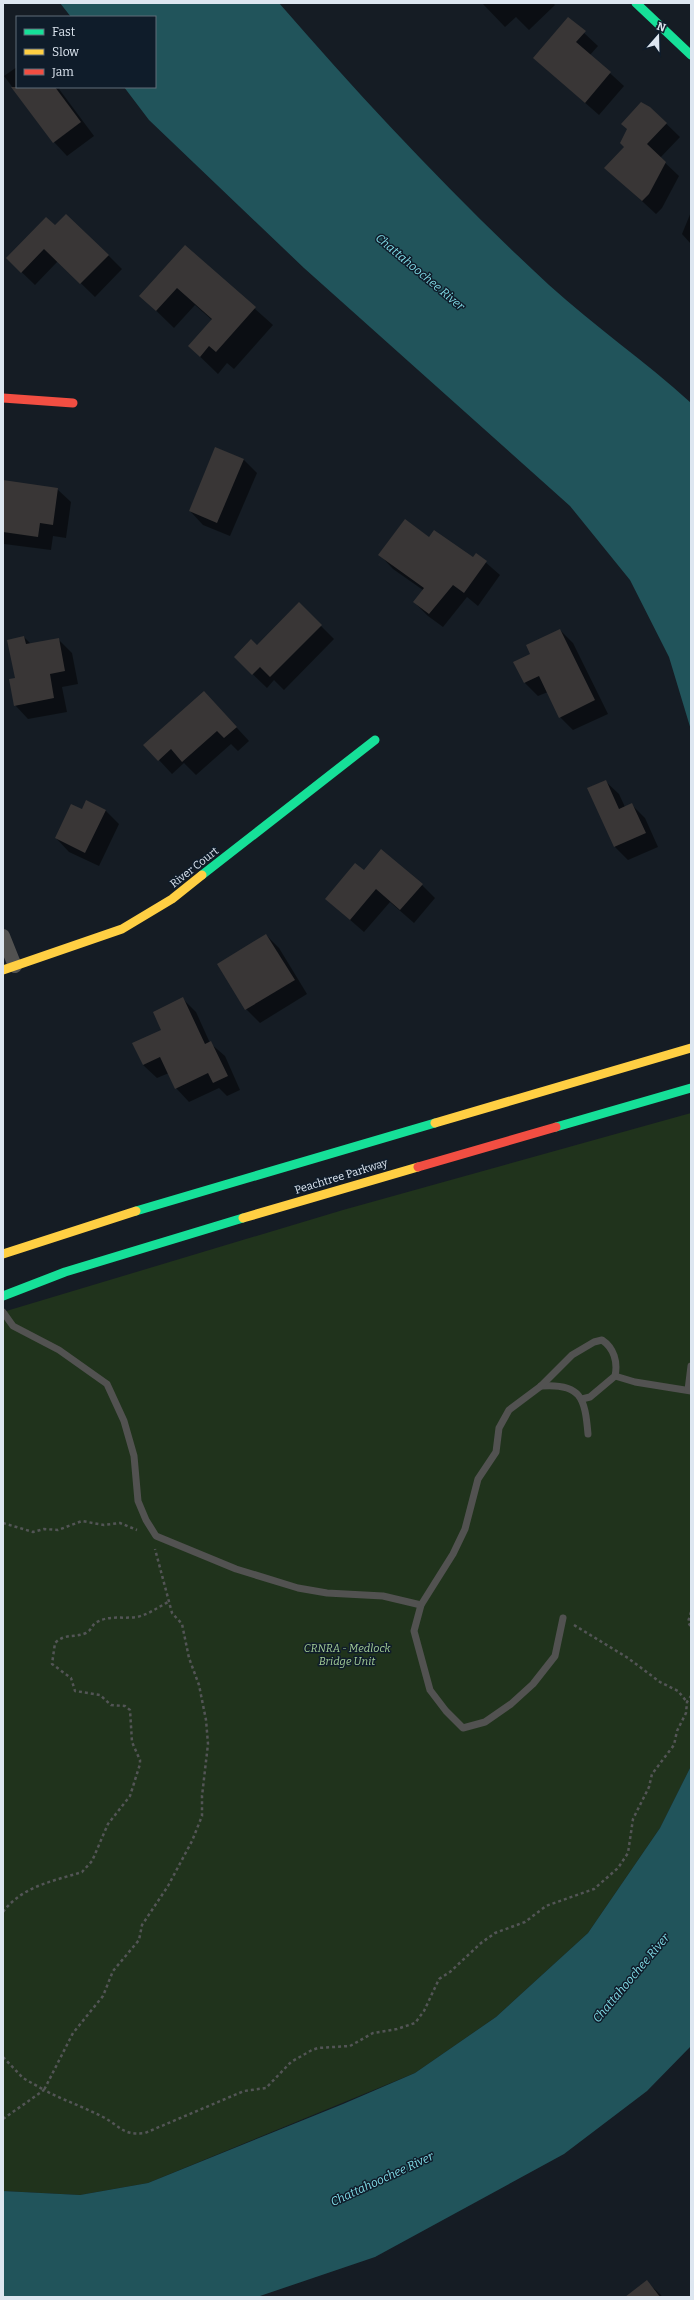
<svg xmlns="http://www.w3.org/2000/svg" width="694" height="2300" viewBox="0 0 694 2300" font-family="Bitter,serif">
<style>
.green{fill:#20331c}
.water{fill:#21545b}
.shadow{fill:#0007}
.building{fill:#393636}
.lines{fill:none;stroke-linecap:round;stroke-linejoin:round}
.path{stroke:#535556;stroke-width:2.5;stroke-dasharray:3 3;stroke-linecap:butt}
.lane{stroke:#525251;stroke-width:7}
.street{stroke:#525251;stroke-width:14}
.fast{stroke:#16e098;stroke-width:9}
.slow{stroke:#ffcf43;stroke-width:9}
.jam{stroke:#f24e42;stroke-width:9}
.labels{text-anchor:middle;stroke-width:3;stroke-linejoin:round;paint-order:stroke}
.street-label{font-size:11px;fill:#dde6f0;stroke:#0f1c2a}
.park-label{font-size:11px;font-style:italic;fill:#a4ce97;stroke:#0f1c2a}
.water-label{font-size:12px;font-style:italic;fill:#80dbe6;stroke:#0f1c2a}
</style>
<rect width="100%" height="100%" fill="#151c24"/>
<!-- green -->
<path class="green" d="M691,1113V1766L660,1828L588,1933L496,2017L415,2073L148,2183L80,2195L3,2191V1312L343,1210Z"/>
<!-- water -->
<g class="water">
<path d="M60,3H279C364,101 453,196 549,285C594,326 645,361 691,403V730L669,657L630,580L570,506L304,268L149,120L124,87H155V17H71Z"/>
<path d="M691,1766V2046L647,2091L564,2154L375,2257L257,2297H3V2191L80,2195L148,2183L343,2104L415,2073L496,2017L588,1933L660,1828Z"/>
</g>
<!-- shadow -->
<g class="shadow">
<path d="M482,3H553L555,5L529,30L516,17L505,27Z"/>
<path d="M568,18L598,46L590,55L624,86L599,115L534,58Z"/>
<path d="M17,67V87H61L59,89L94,136L67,156L54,142L4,76Z"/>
<path d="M650,108L680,137L660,158L679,176L662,208L656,214L606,168L626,147Z"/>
<path d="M691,212V244L682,234Z"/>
<path d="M55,227L108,255L122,269L95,297L58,261L35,285L7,258Z"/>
<path d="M185,246L273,325L234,369L227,363L218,374L189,346L212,320L195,305L174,328L141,296Z"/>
<path d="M243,459L257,473L230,536L203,525L190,511Z"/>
<path d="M3,481L57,489L71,502L66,538L53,536L51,550L4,544Z"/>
<path d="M476,554L500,575L478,606L467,597L443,627L428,616L414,602L423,590L393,569L380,555L473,558Z"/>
<path d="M299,604L334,639L284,690L274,680L267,688L235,657L257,646Z"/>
<path d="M560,630L573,643L608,714L573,730L560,717L548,692L538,696L525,683L531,654Z"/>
<path d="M24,637L31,644L58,639L72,653L78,684L62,687L67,712L28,719L15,705Z"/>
<path d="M204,692L249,741L238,751L231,744L196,775L184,763L172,774L159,760Z"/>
<path d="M605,781L619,794L625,807L631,804L645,818L658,847L628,860L615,847L588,788Z"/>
<path d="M87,801L106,811L119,824L99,866L69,852L56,838L82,810Z"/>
<path d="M364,872L422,885L435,898L414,923L390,902L364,932L326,899Z"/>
<path d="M266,935L279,948L307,994L260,1023L246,1009Z"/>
<path d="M183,999L196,1012L210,1043L225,1056L240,1090L227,1096L219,1088L189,1102L176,1088L169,1073L157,1078L143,1065Z"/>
<path d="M647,2282L661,2295L662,2297H635Z"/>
</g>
<!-- building -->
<g class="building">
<path d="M568,17L586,31L576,42L611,72L585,103L533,58Z"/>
<path d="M11,87H55L81,122L53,143Z"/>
<path d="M641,102L650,107L667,123L647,144L666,162L649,194L642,201L604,168L624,147L620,143L627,129L621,124Z"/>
<path d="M66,214L109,255L80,284L44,249L21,273L6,258L46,217L55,225Z"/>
<path d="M185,245L256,307L216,352L209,346L200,357L188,346L212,319L177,288L156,311L139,296Z"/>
<path d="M215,447L244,459L217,523L189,511Z"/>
<path d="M3,480L58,488L53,525L40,523L38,537L3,532Z"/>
<path d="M405,519L429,537L434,530L473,557L476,553L487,561L464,593L453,585L429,614L413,602L424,588L378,555Z"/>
<path d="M299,602L322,625L270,677L260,667L252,675L234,657L251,639L257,645Z"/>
<path d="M560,629L595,700L559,718L539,676L524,683L513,662L530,654L526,645Z"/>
<path d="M24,636L26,644L59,638L65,671L50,674L54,698L14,706L9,679L15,678L7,640Z"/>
<path d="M204,691L237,727L224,738L217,731L182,762L171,749L158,761L143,745Z"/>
<path d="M606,780L619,809L632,803L646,833L614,847L587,788Z"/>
<path d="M86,800L106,810L85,853L55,838L71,804L82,809Z"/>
<path d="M381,849L423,884L400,910L376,889L350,920L325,899L355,863L364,870Z"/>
<path d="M266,934L295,980L245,1010L217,964Z"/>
<path d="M183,997L205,1044L211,1041L228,1076L213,1083L208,1073L175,1089L160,1057L143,1065L132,1043L161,1030L153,1012Z"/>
<path d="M647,2280L660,2297H625Z"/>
</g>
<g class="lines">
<!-- path -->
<g class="path">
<path d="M3,1523L33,1532L44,1529L58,1530L82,1521L104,1525L120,1523L137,1530"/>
<path d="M691,1612L688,1622L691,1627"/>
<path d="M574,1625L628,1658L660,1682L678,1691L687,1702"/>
<path d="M3,1912C22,1886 54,1881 82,1872L92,1861L108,1824L130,1796L140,1764V1760L132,1742L130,1710L125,1706L111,1705L100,1695L75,1691L71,1678L52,1664L55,1643C65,1633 75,1638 86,1633C92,1630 92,1624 97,1622C110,1615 123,1619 137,1617C150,1614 158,1607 170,1601"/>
<path d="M3,2057L23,2078L44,2090L73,2033L103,1996L113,1971L139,1940L142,1925L168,1886L192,1841L202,1816V1796L208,1744L206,1720L199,1685L189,1658L182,1624L172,1613L155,1549"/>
<path d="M3,2119L44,2090C63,2100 84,2107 103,2117C120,2126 123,2136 145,2133L244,2091L266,2088L291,2062L312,2050L318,2048L350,2046L373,2033L397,2029L415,2023L424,2011L439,1979L450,1972L481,1943L495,1933L525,1922L546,1906L594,1889L618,1868L628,1853L633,1819L649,1787L652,1774L674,1745L677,1731L686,1713L687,1702L691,1696"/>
</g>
<!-- lane -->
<g class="lane">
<path d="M3,1312L13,1326L59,1350L107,1384L124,1421L134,1456L138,1501L146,1520L156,1536L236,1569L298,1588L327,1593L383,1596L421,1605"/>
<path d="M615,1376L635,1382L691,1391"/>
<path d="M541,1386C581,1383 585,1398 588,1434"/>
<path d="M688,1390L691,1366"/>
<path d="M563,1618L555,1656L533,1684L511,1704L485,1722L463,1728L446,1711L430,1690L414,1631L421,1605L453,1554L465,1529L478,1479L496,1452L499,1428L509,1410L541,1386L572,1355L594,1342L602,1340C614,1348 618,1362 615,1376L590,1397L582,1399"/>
</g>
<!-- street -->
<path class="street" d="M3,936L15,966"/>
<!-- fast -->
<g class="fast">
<path d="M636,3L691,55"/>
<path d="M202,875L375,740"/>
<path d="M556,1127L691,1088"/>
<path d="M136,1211L435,1123"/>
<path d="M3,1296L65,1272L243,1218"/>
</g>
<!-- slow -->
<g class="slow">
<path d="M3,970L122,929L172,899L202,875"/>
<path d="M435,1123L691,1048"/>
<path d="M243,1218L418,1167"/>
<path d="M3,1254L136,1211"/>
</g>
<!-- jam -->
<g class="jam">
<path d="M3,398L73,403"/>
<path d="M418,1167L556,1127"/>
</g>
</g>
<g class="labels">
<!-- street labels -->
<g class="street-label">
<text transform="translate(194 867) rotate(-38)" y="4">River Court</text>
<text transform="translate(341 1176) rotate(-17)" y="4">Peachtree Parkway</text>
</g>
<!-- park labels -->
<g class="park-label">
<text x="347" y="1652">CRNRA - Medlock<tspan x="347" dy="13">Bridge Unit</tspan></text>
</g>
<!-- water labels -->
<g class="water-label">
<text transform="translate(420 272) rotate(40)" y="4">Chattahoochee River</text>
<text transform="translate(631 1978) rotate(-50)" y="4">Chattahoochee River</text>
<text transform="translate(382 2179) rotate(-25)" y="4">Chattahoochee River</text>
</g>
</g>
<!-- border -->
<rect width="694" height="2300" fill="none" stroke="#dde6f0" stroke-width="8"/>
<!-- legend -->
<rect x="16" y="16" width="140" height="72" fill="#0f1c2a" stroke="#616d79"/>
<rect x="24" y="29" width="20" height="6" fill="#16e098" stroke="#616d79"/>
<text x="52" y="36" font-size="12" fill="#dde6f0">Fast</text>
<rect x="24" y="49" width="20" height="6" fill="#ffcf43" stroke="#616d79"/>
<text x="52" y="56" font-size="12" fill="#dde6f0">Slow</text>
<rect x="24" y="69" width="20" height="6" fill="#f24e42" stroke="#616d79"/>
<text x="52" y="76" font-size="12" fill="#dde6f0">Jam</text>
<!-- north arrow -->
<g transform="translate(658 36) rotate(20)" stroke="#0f1c2a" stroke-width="3" paint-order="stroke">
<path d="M0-3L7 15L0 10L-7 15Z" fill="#dde6f0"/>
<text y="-6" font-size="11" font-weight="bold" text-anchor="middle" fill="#dde6f0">N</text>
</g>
</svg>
